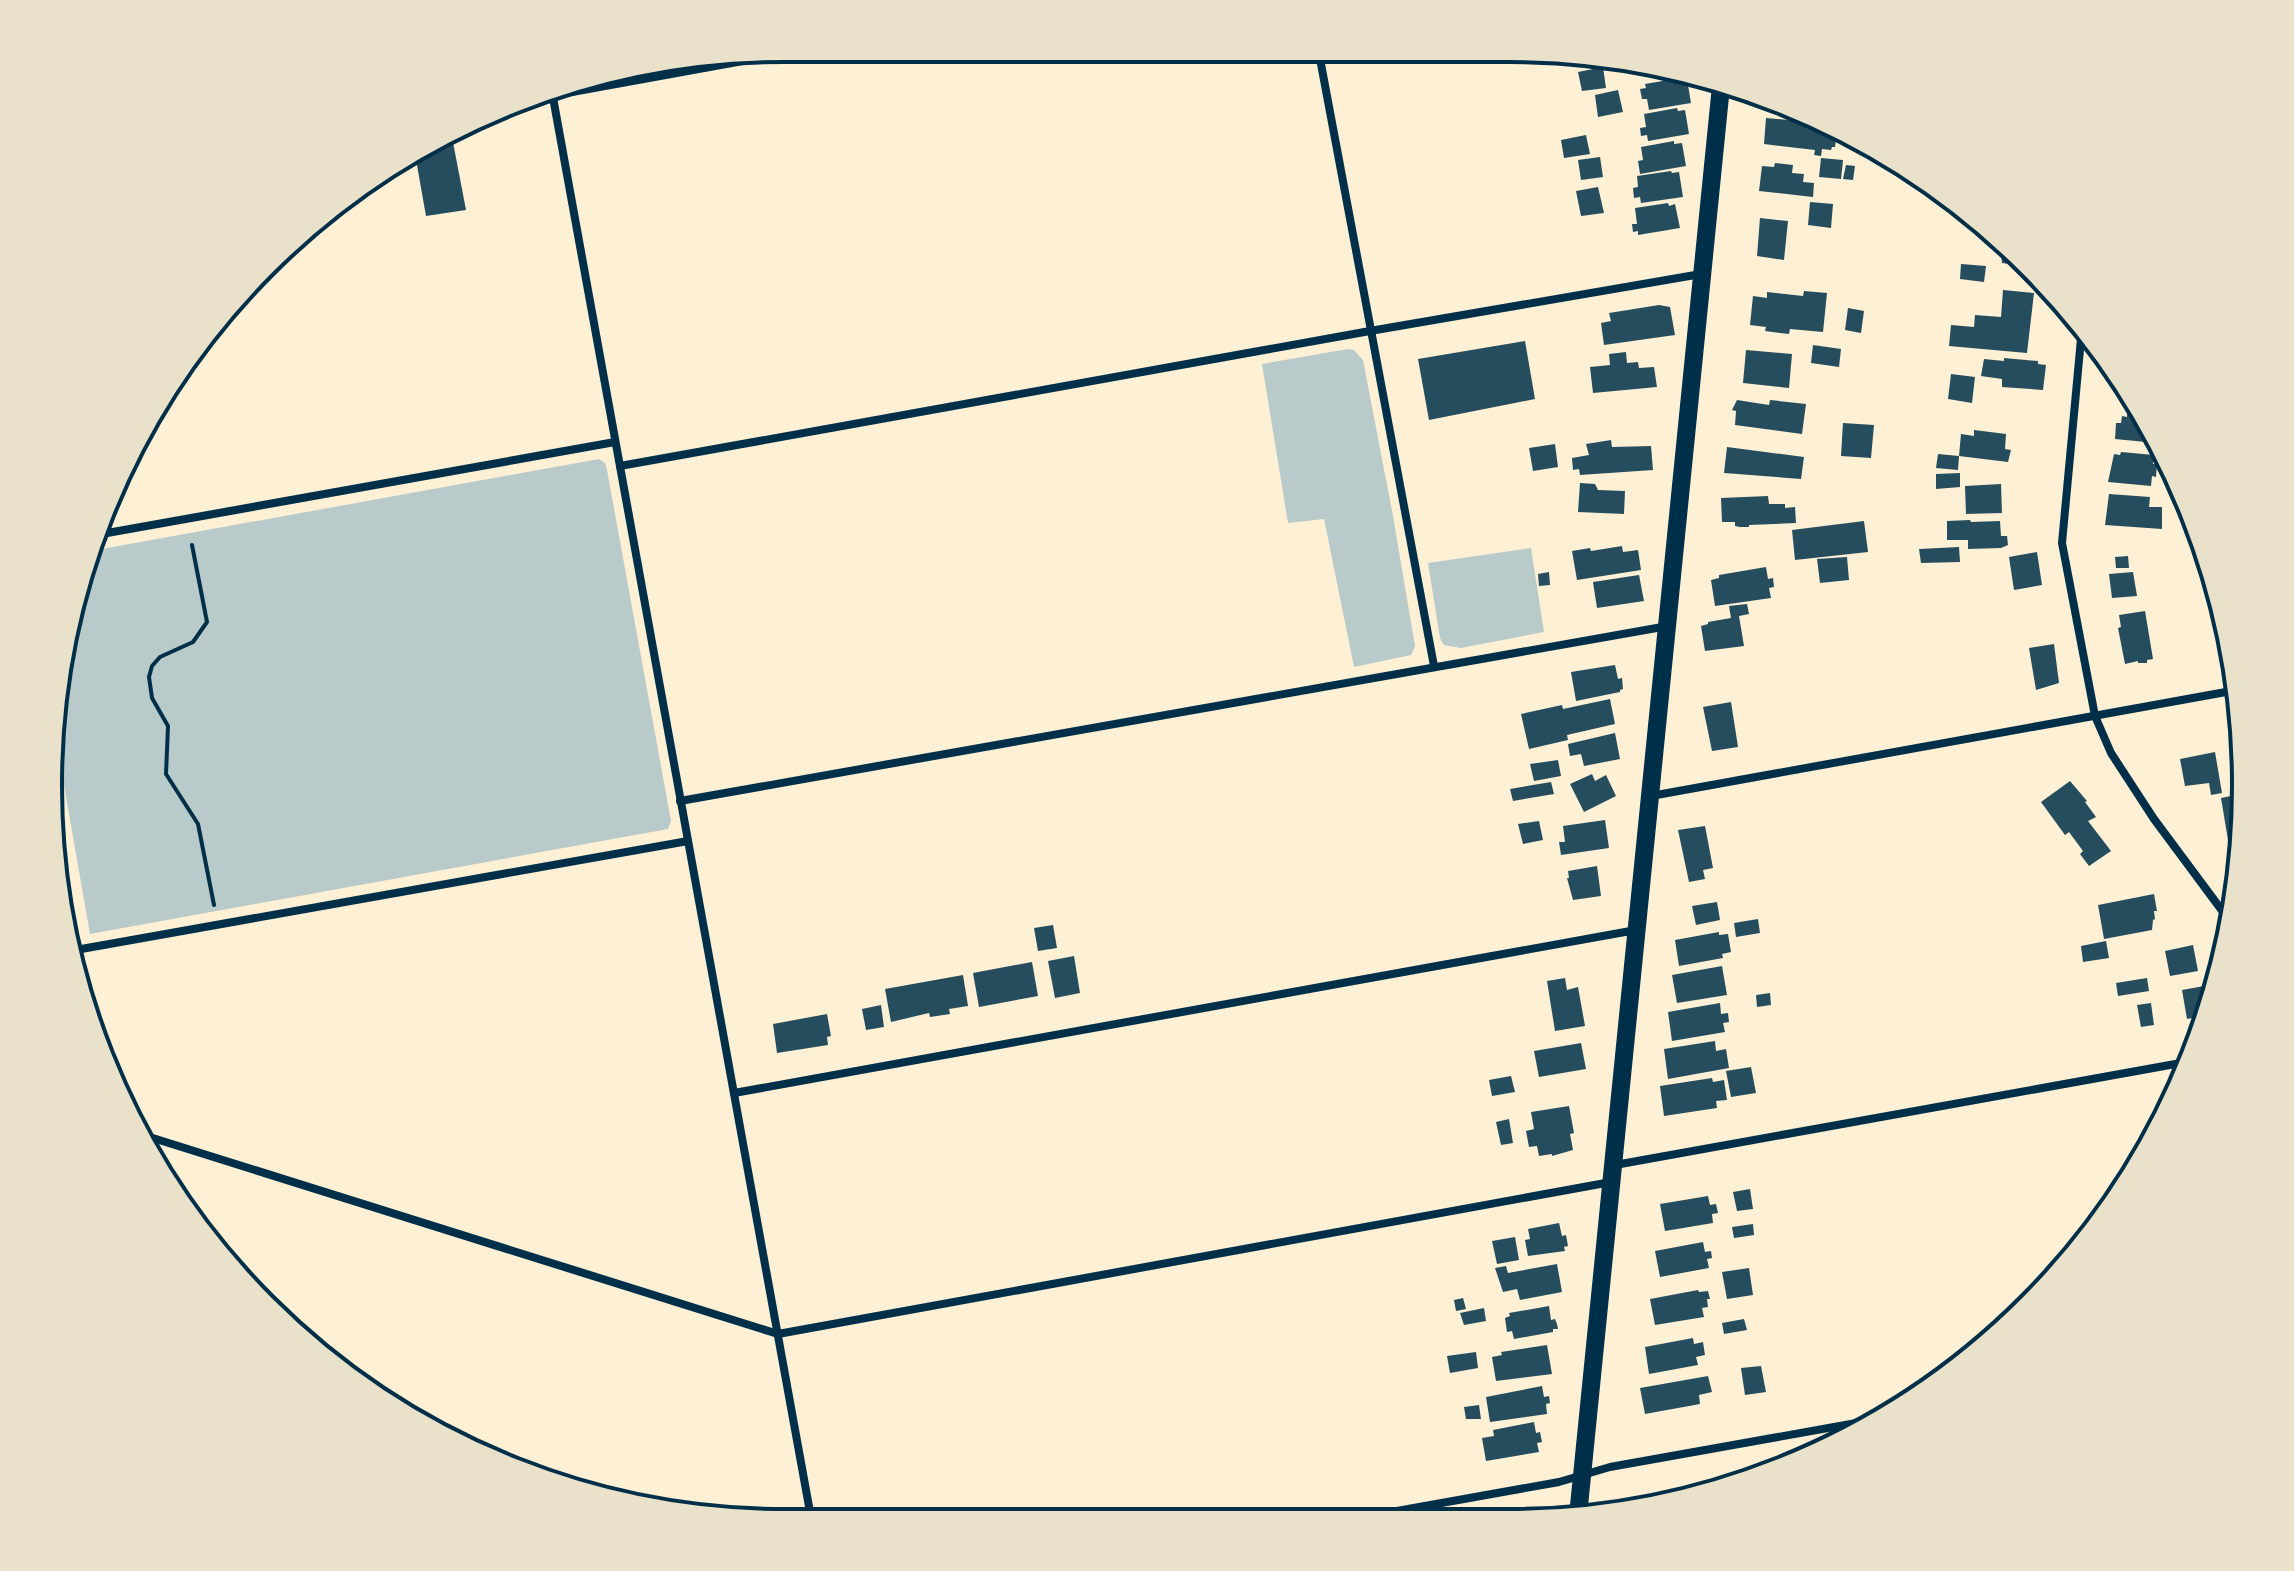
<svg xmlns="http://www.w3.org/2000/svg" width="2294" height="1571" viewBox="0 0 2294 1571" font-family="'Exo 2',sans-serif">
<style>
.green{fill:#b9caca}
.building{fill:#264d5e}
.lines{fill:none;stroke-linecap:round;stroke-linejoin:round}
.path{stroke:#003049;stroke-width:4}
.minor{stroke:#003049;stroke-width:8}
.primary{stroke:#003049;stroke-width:18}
.rim{fill:none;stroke:#003049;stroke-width:4}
</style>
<rect width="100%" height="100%" fill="#fdf0d5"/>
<!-- green -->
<g class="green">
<path d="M1348,349L1354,350L1363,360L1393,516L1415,646L1411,655L1354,667L1324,519L1288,523L1262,364Z"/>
<path d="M599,459L605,463L607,470L671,821L668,829L90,934L56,740L54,690L91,551Z"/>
<path d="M1531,548L1544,632L1461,648L1444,645L1440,638L1428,563Z"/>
</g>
<!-- building -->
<g class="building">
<path d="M1641,61L1652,62L1681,72L1646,77Z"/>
<path d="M1603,67L1606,88L1582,91L1578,72Z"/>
<path d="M1680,78V80L1687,79L1691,103L1649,110L1647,99H1642L1640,89L1646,88L1645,84Z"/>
<path d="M1618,90L1623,112L1598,117L1595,95Z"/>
<path d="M1677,108L1678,111L1685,110L1689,134L1648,141L1647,135L1641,136L1640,128L1646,127L1644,114Z"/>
<path d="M1800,117L1816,118L1834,124L1832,139H1836L1835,147H1832L1831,150L1822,149L1821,156L1814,155L1815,150L1764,144L1766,118L1799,121Z"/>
<path d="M1586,135L1590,154L1564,158L1561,140Z"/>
<path d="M452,137L466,210L426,216L415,154Z"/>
<path d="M1674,141V144L1682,143L1686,166L1640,174L1638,161L1643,160L1641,147Z"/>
<path d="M1600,157L1603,177L1581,180L1578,160Z"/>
<path d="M1821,158L1843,160L1841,179L1819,177Z"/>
<path d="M1775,163L1793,165L1792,173L1804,174L1803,182L1814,183L1813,197L1759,191L1762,166L1774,167Z"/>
<path d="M1846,165L1855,166L1853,180L1843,179Z"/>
<path d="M1671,171L1672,173L1679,172L1683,197L1641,203L1640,197L1634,198L1633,188L1638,187L1637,176Z"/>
<path d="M1598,187L1604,213L1581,216L1576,191Z"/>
<path d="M1810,202L1833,204L1831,228L1808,225Z"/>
<path d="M1668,203L1669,206L1675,204L1680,228L1638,235V231L1633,232L1632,224H1637L1635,208Z"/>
<path d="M1760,218L1788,221L1784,260L1757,256Z"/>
<path d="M2000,243L2030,264L2032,267L2002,263Z"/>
<path d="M1961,264L1986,266L1984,282L1960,279Z"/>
<path d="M2003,290L2034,293L2027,353L1949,346L1951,325L1974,327L1975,315L2001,317Z"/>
<path d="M1804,291L1827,293L1823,332L1790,329L1789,334L1765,331L1766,327L1750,325L1753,296L1767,298V292L1803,296Z"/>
<path d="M1659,305L1670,307L1675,335L1604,345L1601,323L1611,321L1609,313Z"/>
<path d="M1848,308L1864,311L1861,333L1845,330Z"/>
<path d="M1525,341L1535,399L1429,420L1418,359Z"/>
<path d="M1813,345L1841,349L1839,367L1811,363Z"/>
<path d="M1746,350L1792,354L1789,388L1743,383Z"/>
<path d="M1626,352L1627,363L1638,362L1639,368L1654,367L1657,387L1593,393L1590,367L1610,365L1609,354Z"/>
<path d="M2004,358L2038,361V364L2046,365L2043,390L2002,387V379L1981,376L1984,359L2004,361Z"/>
<path d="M1951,374L1975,377L1972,403L1948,399Z"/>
<path d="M2120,379H2123L2134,398L2119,397Z"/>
<path d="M1737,400L1769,405L1770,400L1806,404L1802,434L1735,425L1736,411L1732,410Z"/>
<path d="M2127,411L2141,413L2156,443L2115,439L2116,423H2121L2122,416L2127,417Z"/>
<path d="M1843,423L1874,425L1871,458L1841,456Z"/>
<path d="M1974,430L2006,434L2005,449L2011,450L2008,462L1959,456L1961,434L1974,436Z"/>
<path d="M1611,440L1612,447L1651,446L1653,470L1580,475L1579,469L1573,470L1572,458L1589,455L1586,444Z"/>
<path d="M1555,444L1558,467L1533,471L1529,448Z"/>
<path d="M1727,447L1804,457L1801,479L1724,473Z"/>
<path d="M2121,452L2154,455L2153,464H2157L2156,477L2152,476L2151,486L2108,482L2114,454L2120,455Z"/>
<path d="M1938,454L1959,456L1958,470L1936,468Z"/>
<path d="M1960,473V487L1936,489V474Z"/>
<path d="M1580,483L1595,484L1598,490L1625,491L1624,514L1578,512Z"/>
<path d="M2001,484L2002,513L1966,514L1965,486Z"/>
<path d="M2174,491H2184L2191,505L2173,504Z"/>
<path d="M2109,494L2150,497L2149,507H2162V529L2105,525Z"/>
<path d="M1768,496L1769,504H1785V508L1795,507L1796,523L1749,525V527H1740L1735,526V522H1722L1721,498Z"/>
<path d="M1970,520L1971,522L2000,521L2001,536H2007L2008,545L2001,548L1968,549V540H1947V521Z"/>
<path d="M1864,521L1868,552L1795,560L1792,530Z"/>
<path d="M1622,546L1623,552L1638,550L1641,570L1577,580L1572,551L1590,548L1591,551Z"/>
<path d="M1959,547L1960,562L1921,563L1919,549Z"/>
<path d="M2037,552L2042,585L2014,590L2009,557Z"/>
<path d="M2128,556L2129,568H2116L2115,557Z"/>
<path d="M1847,557L1849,580L1820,583L1817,559Z"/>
<path d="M1766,567L1768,579L1773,578L1774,587L1769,588L1771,598L1715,606L1711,580L1719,578V575Z"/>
<path d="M1549,572L1550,585L1539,586L1538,574Z"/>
<path d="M2133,572L2137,596L2112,598L2109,574Z"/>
<path d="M1639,575L1644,601L1597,608L1593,582Z"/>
<path d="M1747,604L1749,614L1739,616L1744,646L1705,651L1701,626L1708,624V622L1731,618L1729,606Z"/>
<path d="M2145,611L2153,659L2147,660V663H2138V661L2125,664L2118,628L2121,627L2119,615Z"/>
<path d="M2054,644L2059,683L2036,690L2029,648Z"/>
<path d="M1615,665L1618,679L1622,678L1623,689L1620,690V692L1576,701L1571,672Z"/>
<path d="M1610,699L1615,724L1567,735L1568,740L1529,749L1521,714L1562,705L1563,709Z"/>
<path d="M1731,702L1738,747L1712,751L1703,707Z"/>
<path d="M1615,733L1620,759L1584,766L1581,754L1570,756L1568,744Z"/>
<path d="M2215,752L2222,793L2211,795L2209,783L2185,786L2180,759Z"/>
<path d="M1558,760L1561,776L1534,781L1530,764Z"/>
<path d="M1592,774L1595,781L1606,775L1616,796L1584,812L1570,784Z"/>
<path d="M2070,781L2087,801L2085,802L2096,817L2088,821L2111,851L2089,866L2080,854L2083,851L2069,832L2065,835L2041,802Z"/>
<path d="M1551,782L1554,794L1513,801L1510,789Z"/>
<path d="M2236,795L2241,838L2228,840L2221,798Z"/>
<path d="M1605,820L1609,848L1561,855L1559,842H1565L1563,826Z"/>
<path d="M1539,821L1543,840L1523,844L1518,824Z"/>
<path d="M1705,826L1713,868L1703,870L1705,879L1689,882L1678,830Z"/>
<path d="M1597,866L1601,896L1573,900L1567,878H1569L1568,871Z"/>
<path d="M2154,894L2157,911H2154L2155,919L2153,920L2152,930L2104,939L2098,905Z"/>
<path d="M1717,902L1720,920L1696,925L1692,906Z"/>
<path d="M1758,919L1760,933L1736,937L1734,923Z"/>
<path d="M1053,925L1057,948L1038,951L1034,928Z"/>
<path d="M1719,932V935L1728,934L1731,952L1722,954L1723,958L1679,966L1675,940Z"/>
<path d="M2106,941L2109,958L2083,962L2081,946Z"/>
<path d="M2193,945L2198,971L2170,976L2165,951Z"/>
<path d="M1074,956L1080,993L1055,998L1048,961Z"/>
<path d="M1032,962L1038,996L979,1007L973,973Z"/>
<path d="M1722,966L1727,995L1677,1003L1672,975Z"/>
<path d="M963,975L968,1006L949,1009L950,1014L930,1017L929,1013L891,1022L885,989Z"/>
<path d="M1565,978L1567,990L1578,987L1585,1026L1555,1031L1547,981Z"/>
<path d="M2147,978L2149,991L2118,996L2116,983Z"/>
<path d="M2215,984L2205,1016L2187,1019L2182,990Z"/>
<path d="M1770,993L1771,1005L1757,1007L1756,995Z"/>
<path d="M1720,1003L1721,1014L1728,1013L1729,1022L1723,1023L1725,1032L1672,1041L1668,1012Z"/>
<path d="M2151,1003L2154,1025L2141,1027L2137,1005Z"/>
<path d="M881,1005L884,1027L866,1030L862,1009Z"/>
<path d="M827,1014L831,1036L827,1037L828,1045L777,1053L773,1024Z"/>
<path d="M1715,1041L1716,1051L1726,1049L1729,1068L1668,1079L1664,1049Z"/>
<path d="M1581,1043L1586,1069L1539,1077L1534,1051Z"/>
<path d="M1751,1067L1756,1093L1731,1097L1726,1071Z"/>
<path d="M1511,1076L1515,1092L1492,1096L1489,1080Z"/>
<path d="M1712,1078L1713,1082L1724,1080L1727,1100L1716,1101L1717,1108L1664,1116L1660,1086Z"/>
<path d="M1569,1106L1574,1133L1570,1134L1573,1150L1552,1156V1154L1539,1156L1537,1146L1529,1147L1526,1131L1534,1129L1531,1112Z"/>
<path d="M1509,1119L1513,1143L1501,1145L1496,1122Z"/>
<path d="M1750,1189L1753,1209L1737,1211L1733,1192Z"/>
<path d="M1708,1196L1710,1205L1716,1204L1718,1213L1712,1214L1713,1223L1665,1231L1660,1204Z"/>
<path d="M1559,1223L1562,1236L1566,1235L1568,1246L1564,1247L1565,1251L1528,1256L1525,1240L1530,1239L1528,1229Z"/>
<path d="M1753,1224L1754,1235L1734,1238L1732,1227Z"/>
<path d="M1515,1237L1519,1260L1497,1264L1492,1241Z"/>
<path d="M1703,1242L1705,1252L1711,1251L1712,1258L1707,1259L1709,1268L1660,1277L1655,1251Z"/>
<path d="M1557,1264L1562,1292L1520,1300L1517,1289L1503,1292L1495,1268L1506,1266L1508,1273Z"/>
<path d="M1749,1268L1753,1295L1727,1299L1722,1272Z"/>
<path d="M1698,1290L1699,1292L1708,1291L1710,1299H1707L1708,1307L1702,1308L1704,1317L1655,1325L1650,1299Z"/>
<path d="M1463,1298L1466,1309L1456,1311L1454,1300Z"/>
<path d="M1549,1306L1551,1320L1555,1319L1557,1324L1558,1329H1553V1332L1514,1339L1512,1331L1507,1332L1505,1318L1510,1316L1509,1313Z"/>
<path d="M1484,1308L1486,1321L1464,1325L1460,1313Z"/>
<path d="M1744,1319L1747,1330L1724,1334L1722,1323Z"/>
<path d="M1693,1338L1694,1344L1703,1342L1705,1355L1696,1357L1698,1365L1649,1374L1645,1347Z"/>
<path d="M1547,1345L1552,1374L1496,1381L1492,1357L1502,1355L1501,1352Z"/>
<path d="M1476,1352L1478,1368L1450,1373L1447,1356Z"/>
<path d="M1761,1366L1766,1392L1745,1395L1741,1368Z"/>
<path d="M1708,1376L1712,1392L1699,1395L1700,1404L1645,1414L1640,1388Z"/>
<path d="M1542,1386L1544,1397L1549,1396L1550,1403L1546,1404L1547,1414L1490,1422L1486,1397Z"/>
<path d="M1479,1405L1481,1419H1466L1464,1407Z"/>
<path d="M1534,1422L1536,1433L1540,1432L1542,1442L1537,1443L1539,1452L1486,1461L1482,1438L1494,1436L1493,1430Z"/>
</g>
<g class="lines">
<!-- path -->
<path class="path" d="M192,545L207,622L193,642L160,657L152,666L149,677L152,698L168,726L166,774L198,824L214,905"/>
<!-- minor -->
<g class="minor">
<path d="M1318,48L1434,666"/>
<path d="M552,92L812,1523"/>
<path d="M539,98L814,48"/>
<path d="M2082,328L2062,543L2095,716L2111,753L2154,819L2232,924"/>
<path d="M620,466L1370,331L1701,274"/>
<path d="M96,535L615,442"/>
<path d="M1651,796L2237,690"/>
<path d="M680,801L1668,626"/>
<path d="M70,951L688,841"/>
<path d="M734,1093L1636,930"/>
<path d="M140,1134L778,1334L1611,1182"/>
<path d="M1615,1165L2192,1061"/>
<path d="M1330,1523L1559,1482L1610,1467L1873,1420"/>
</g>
<!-- primary -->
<path class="primary" d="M1578,1516L1721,86"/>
</g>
<!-- crop -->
<path d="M0 0H2294V1571H0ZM785 62H1509A723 723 0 0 1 2232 785V786A723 723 0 0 1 1509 1509H785A723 723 0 0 1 62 786V785A723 723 0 0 1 785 62Z" fill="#e9e1ca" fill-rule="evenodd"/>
<path class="rim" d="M785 62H1509A723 723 0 0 1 2232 785V786A723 723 0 0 1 1509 1509H785A723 723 0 0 1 62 786V785A723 723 0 0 1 785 62Z"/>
</svg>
